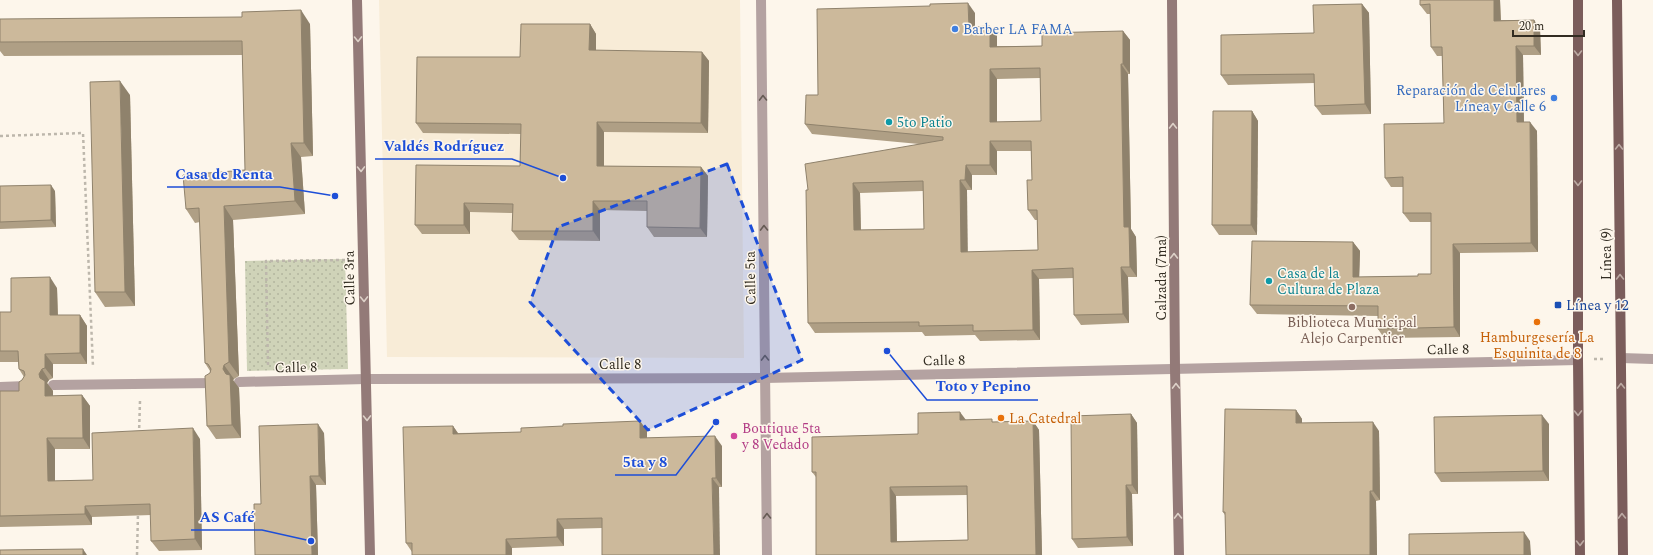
<svg xmlns="http://www.w3.org/2000/svg" width="1653" height="555" viewBox="0 0 1653 555" font-family="Spectral,serif">
<style>
.education{fill:#f8ecd7}
.green{fill:url(#green-dots)}
.lines{fill:none;stroke-linecap:round;stroke-linejoin:round}
.path{stroke:#bdb7ac;stroke-width:2.5;stroke-dasharray:3 3;stroke-linecap:butt}
.minor{stroke:#b4a2a1;stroke-width:10}
.secondary{stroke:#937a78;stroke-width:10}
.primary{stroke:#7b5d5b;stroke-width:10}
.wall{fill:#af9f85;fill-rule:evenodd}
.shaded-wall{fill:#8f826c}
.building{fill:#ccb99b;stroke:#8f826c;fill-rule:evenodd}
.oneway{stroke:#ddd1c8}
.oneway2{stroke:#bcaaa3}
.oneway3{stroke:#665b54}
.marked{fill:#1d4ed8;fill-opacity:0.2;stroke:#1d4ed8;stroke-width:3;stroke-dasharray:8 5;stroke-linejoin:round}
.shop-dot{fill:#3f7fe0;stroke:#fdf6eb;stroke-width:1.5}
.culture-dot{fill:#0f9aa8;stroke:#fdf6eb;stroke-width:1.5}
.transit-dot{fill:#1a4fb4;stroke:#fdf6eb;stroke-width:1.5}
.education-dot{fill:#8d6e63;stroke:#fdf6eb;stroke-width:1.5}
.food-dot{fill:#e8710a;stroke:#fdf6eb;stroke-width:1.5}
.hotel-dot{fill:#d1479c;stroke:#fdf6eb;stroke-width:1.5}
.labels{text-anchor:middle;stroke-width:3;stroke-linejoin:round;paint-order:stroke}
.shop-label{font-size:14px;fill:#366cbe;stroke:#fdf6eb;text-anchor:start}
.culture-label{font-size:14px;fill:#0d838f;stroke:#fdf6eb;text-anchor:start}
.street-label{font-size:14px;fill:#322c21;stroke:#fdf6eb}
.transit-label{font-size:14px;fill:#164399;stroke:#fdf6eb;text-anchor:start}
.education-label{font-size:14px;fill:#785e54;stroke:#fdf6eb}
.food-label{font-size:14px;fill:#c56008;stroke:#fdf6eb}
.hotel-label{font-size:14px;fill:#b23c85;stroke:#fdf6eb;text-anchor:start}
.leader{fill:none;stroke:#1d4ed8;stroke-width:1.5}
.callout-dot{fill:#1d4ed8;stroke:#fdf6eb;stroke-width:1.5}
.callout-label{font-size:15px;text-anchor:middle;font-weight:bold;fill:#1d4ed8;stroke:#fdf6eb;stroke-width:3;stroke-linejoin:round;paint-order:stroke}
</style>
<defs>
<pattern id="green-dots" width="8" height="8" patternUnits="userSpaceOnUse"><rect width="8" height="8" fill="#cfd3b8"/><path d="M2 2h.1M6 6h.1" fill="none" stroke="#b2b59e" stroke-width="1.8" stroke-linecap="round"/></pattern>
</defs>
<rect width="100%" height="100%" fill="#fdf6eb"/>
<!-- education -->
<path class="education" d="M379,0H740L744,358L387,357Z"/>
<!-- green -->
<path class="green" d="M345,259L348,369L247,371L245,261Z"/>
<g class="lines">
<!-- path -->
<g class="path">
<path d="M0,136L83,133L93,367"/>
<path d="M1594,359H1605"/>
<path d="M268,365L266,261L345,260"/>
<path d="M139,434L140,401"/>
<path d="M137,555L138,513"/>
</g>
<!-- minor -->
<g class="minor">
<path d="M761,0L767,555"/>
<path d="M1621,358L1653,359"/>
<path d="M239,382L366,379L765,378L1578,360"/>
<path d="M53,385L214,383"/>
<path d="M0,387L26,386"/>
</g>
<!-- secondary -->
<g class="secondary">
<path d="M357,0L370,555"/>
<path d="M1172,0L1175,369L1179,555"/>
</g>
<!-- primary -->
<g class="primary">
<path d="M1578,0V360L1580,555"/>
<path d="M1617,0L1623,555"/>
</g>
</g>
<!-- wall -->
<g class="wall">
<path d="M1420,0H1500L1501,20H1534L1540,29L1541,55H1523L1524,122L1537,131L1538,252L1460,253V337L1384,338L1378,329V316L1257,314L1250,305L1353,242L1360,251L1359,277L1418,276L1431,274V222H1410L1403,213V187H1391L1385,178L1444,123L1442,56H1437L1431,47L1430,14H1427L1420,5Z"/>
<path d="M1362,4L1369,13L1371,114L1322,115L1315,106V83L1228,85L1221,75L1314,33Z"/>
<path d="M975,13V27L997,36V46H1042L1123,31L1130,40V74H1128L1131,229L1136,237L1137,277H1128L1129,323L1081,325L1074,315V278L1039,279L1040,340L980,341L975,335L925,336L922,332L815,333L808,323V190L919,144L812,134L805,124L818,95ZM1040,78L1041,121L997,122V79ZM997,151H1031L1032,180L1028,210L1035,220H1037L1038,250L967,252V190H972V175H997ZM923,191L924,229L861,230L860,193Z"/>
<path d="M0,19L310,24L313,156L301,157L305,214L233,220L239,376L234,379L233,380L239,388L241,438L216,439L207,426L210,371L205,363L200,222L195,223L186,209L245,170L243,55L4,56L0,51Z"/>
<path d="M590,24L596,34V51L702,52L709,61L708,133L604,132V166L701,167L708,176L707,237H654L647,227V211L600,210V241L519,240L512,231L513,213L470,212V234H422L415,225L520,166L521,134L423,133L416,123L520,57Z"/>
<path d="M130,95L135,306L105,307L95,292Z"/>
<path d="M1252,111L1258,121L1257,235H1219L1212,225Z"/>
<path d="M0,186L55,191L56,227L0,229Z"/>
<path d="M57,288L58,315H80L87,326V364H53V378L49,380L47,383L53,391V396L82,395L90,406V449H55V481L93,480L200,439L202,550L159,551L151,541V515L92,517V525L0,527V391H19L22,380L24,377L19,369L18,362H0V312H11Z"/>
<path d="M1296,410L1302,419V423L1379,431L1380,500L1376,501L1377,555H1226L1225,515L1223,512Z"/>
<path d="M1131,414L1137,423L1138,494H1132L1133,546L1078,548L1072,539Z"/>
<path d="M965,420L994,422L1033,421L1039,430L1042,555H816V477L812,472L918,434ZM967,495L968,540L897,541L896,496Z"/>
<path d="M1549,424V481L1441,482L1435,473Z"/>
<path d="M453,426L458,433L647,430V438L722,446V487H719L602,528L564,529V546L512,548V555H412V552L406,543Z"/>
<path d="M324,433L326,485H316L318,555L261,504Z"/>
</g>
<!-- shaded-wall -->
<g class="shaded-wall">
<path d="M1494,0H1500L1501,30L1494,21Z"/>
<path d="M968,3L975,13V36L969,27Z"/>
<path d="M1362,4L1369,13L1371,114L1365,104Z"/>
<path d="M301,10L310,24L313,156L304,143Z"/>
<path d="M1534,20L1540,29L1541,55L1534,46Z"/>
<path d="M590,24L596,34V60L589,50Z"/>
<path d="M990,26L997,36V56L990,47Z"/>
<path d="M1123,31L1130,40V74L1123,64Z"/>
<path d="M1516,46L1523,55L1524,132L1517,122Z"/>
<path d="M702,52L709,61L708,133L701,123Z"/>
<path d="M1121,64L1128,74L1131,229L1136,237L1137,277L1130,267L1124,227Z"/>
<path d="M990,69L997,79V132L990,122Z"/>
<path d="M120,81L130,95L135,306L125,292Z"/>
<path d="M1252,111L1258,121L1257,235L1251,225Z"/>
<path d="M597,122L604,132V175L597,166Z"/>
<path d="M1530,122L1537,131L1538,252L1531,243Z"/>
<path d="M990,141L997,151V175L990,165Z"/>
<path d="M291,143L301,157L305,214L295,201Z"/>
<path d="M966,165L972,175V190L965,180Z"/>
<path d="M701,167L708,176L707,237L700,228Z"/>
<path d="M960,180L967,190L968,262L961,252Z"/>
<path d="M853,183L860,193L861,239L854,230Z"/>
<path d="M51,185L55,191L56,227L51,220Z"/>
<path d="M593,201L600,210V241L593,231Z"/>
<path d="M464,203L470,212V234L464,225Z"/>
<path d="M224,206L233,220L239,376L229,362Z"/>
<path d="M1353,242L1360,251L1359,286L1353,277Z"/>
<path d="M1453,244L1460,253V337L1454,327Z"/>
<path d="M1121,267L1128,277L1129,323L1123,314Z"/>
<path d="M1032,270L1039,279L1040,340L1033,330Z"/>
<path d="M50,277L57,288L58,326L50,315Z"/>
<path d="M80,315L87,326V364L80,353Z"/>
<path d="M45,354L53,364V378L45,368Z"/>
<path d="M224,365L234,379L233,380L239,388L241,438L232,425L223,369Z"/>
<path d="M42,369L49,380L47,383L53,391V406L45,396L40,378L39,374Z"/>
<path d="M82,395L90,406V449L83,438Z"/>
<path d="M1296,410L1302,419V432L1296,423Z"/>
<path d="M960,412L966,420H960Z"/>
<path d="M1131,414L1137,423L1138,494L1132,485Z"/>
<path d="M1542,415L1549,424V481L1543,471Z"/>
<path d="M640,421L647,430V447L640,438Z"/>
<path d="M1033,421L1039,430L1042,555H1036Z"/>
<path d="M1373,422L1379,431L1380,500L1373,491Z"/>
<path d="M318,424L324,433L326,485L319,476Z"/>
<path d="M453,426L459,435L453,434Z"/>
<path d="M193,428L200,439L202,550L195,539Z"/>
<path d="M715,436L722,446V487L716,478Z"/>
<path d="M47,438L55,449V491L48,481Z"/>
<path d="M310,476L316,485L318,555H312Z"/>
<path d="M712,478L719,487L720,555H714Z"/>
<path d="M1126,485L1132,494L1133,546L1127,537Z"/>
<path d="M890,487L896,496L897,550L891,542Z"/>
<path d="M1370,491L1376,501L1377,555H1370Z"/>
<path d="M85,506L92,517V525L85,514Z"/>
<path d="M557,519L564,529V546L557,537Z"/>
<path d="M1524,532L1530,541L1531,555H1524Z"/>
<path d="M506,539L512,548V555H506Z"/>
<path d="M83,549L87,555H83Z"/>
</g>
<!-- building -->
<g class="building">
<path d="M1420,0H1494V21L1534,20V46H1516L1517,122H1530L1531,243L1453,244L1454,327L1378,329V306L1250,305L1252,241L1353,242V277L1418,276V274H1431V213H1403V177L1385,178L1384,124L1444,123L1442,47H1431L1430,4L1420,5Z"/>
<path d="M968,3L969,27L990,26V47L1042,46V33L1123,31V64H1121L1124,227H1129L1130,267H1121L1123,314L1074,315L1073,268L1032,270L1033,330L973,331V325L919,326V322L808,323L806,190H808L805,164L943,140V137L805,124L806,95H818L817,9L930,6V4ZM1040,68L1041,121L990,122V69ZM990,141H1031L1032,180H1027L1028,210H1037L1038,250L961,252L960,180H965L966,165H990ZM923,181L924,229L854,230L853,183Z"/>
<path d="M1362,4L1365,104L1315,106L1314,74L1221,75V35L1314,33L1313,5Z"/>
<path d="M301,10L304,143H291L295,201L224,206L229,362L224,365L223,369L226,374L230,375L232,425L207,426L205,376L210,373L211,369L208,364L205,363L199,208L186,209L183,175L245,170L242,41L0,42V19L242,17V12Z"/>
<path d="M521,24H590L589,50L702,52L701,123L597,122V166L701,167L700,228L647,227V201H593V231H512L513,204L464,203V225H415L416,165L520,166L521,124L416,123L417,57H520Z"/>
<path d="M120,81L125,292H95L90,82Z"/>
<path d="M1213,111H1252L1251,225H1212Z"/>
<path d="M51,185V220L0,222V186Z"/>
<path d="M50,277V315H80V353L45,354V368L42,369L39,374L40,378L45,381V396L82,395L83,438H47L48,481L93,480L92,433L193,428L195,539L151,541L150,504L85,506V514L0,516V391H19V382L22,380L25,375L24,371L19,369L18,351H0V312H11V278Z"/>
<path d="M1225,409L1296,410V423L1373,422V491H1370V555H1226L1225,512H1223Z"/>
<path d="M960,412V420L992,419V422L1033,421L1036,555H816V472H812V437L918,434V413ZM967,486L968,540L891,542L890,487Z"/>
<path d="M1131,414L1132,485H1126L1127,537L1072,539L1071,416Z"/>
<path d="M1542,415L1543,471L1435,473L1434,417Z"/>
<path d="M640,421V438L715,436L716,478H712L714,555H602V518L557,519V537L506,539V555H412V543H406L403,427L453,426V434L521,432V428L563,426V424Z"/>
<path d="M318,424L319,476H310L312,555H255L254,504H261L259,426Z"/>
<path d="M1524,532V555H1409V534Z"/>
<path d="M83,549V555H0V550Z"/>
</g>
<!-- one-way arrows -->
<defs><path id="oneway-chevron" d="M-2-3.5L2.5 0L-2 3.5" fill="none" stroke-width="1.6" stroke-linecap="round" stroke-linejoin="round"/></defs>
<g class="oneway">
<use href="#oneway-chevron" transform="translate(358 39) rotate(89)"/>
<use href="#oneway-chevron" transform="translate(1173 126) rotate(-90)"/>
<use href="#oneway-chevron" transform="translate(361 169) rotate(89)"/>
<use href="#oneway-chevron" transform="translate(1174 256) rotate(-90)"/>
<use href="#oneway-chevron" transform="translate(364 299) rotate(89)"/>
<use href="#oneway-chevron" transform="translate(1176 386) rotate(-91)"/>
<use href="#oneway-chevron" transform="translate(367 418) rotate(89)"/>
<use href="#oneway-chevron" transform="translate(1178 516) rotate(-91)"/>
</g>
<g class="oneway2">
<use href="#oneway-chevron" transform="translate(1578 53) rotate(90)"/>
<use href="#oneway-chevron" transform="translate(1619 147) rotate(-90)"/>
<use href="#oneway-chevron" transform="translate(1578 183) rotate(90)"/>
<use href="#oneway-chevron" transform="translate(1620 277) rotate(-90)"/>
<use href="#oneway-chevron" transform="translate(1621 386) rotate(-91)"/>
<use href="#oneway-chevron" transform="translate(1578 413) rotate(89)"/>
<use href="#oneway-chevron" transform="translate(1622 516) rotate(-91)"/>
<use href="#oneway-chevron" transform="translate(1580 543) rotate(89)"/>
</g>
<g class="oneway3">
<use href="#oneway-chevron" transform="translate(763 98) rotate(-91)"/>
<use href="#oneway-chevron" transform="translate(764 228) rotate(-91)"/>
<use href="#oneway-chevron" transform="translate(765 358) rotate(-91)"/>
<use href="#oneway-chevron" transform="translate(767 516) rotate(-91)"/>
</g>
<!-- marked area -->
<path class="marked" d="M727,164L802,360L648,430L530,302L558,227Z"/>
<!-- markers -->
<g class="shop-dot">
<circle cx="955" cy="29" r="4"/>
<circle cx="1554" cy="98" r="4"/>
</g>
<g class="culture-dot">
<circle cx="889" cy="122" r="4"/>
<circle cx="1269" cy="281" r="4"/>
</g>
<rect class="transit-dot" x="1554" y="301" width="8" height="8" rx="2"/>
<circle class="education-dot" cx="1352" cy="307" r="4"/>
<g class="food-dot">
<circle cx="1537" cy="322" r="4"/>
<circle cx="1001" cy="418" r="4"/>
</g>
<circle class="hotel-dot" cx="734" cy="436" r="4"/>
<g class="labels">
<!-- shop labels -->
<g class="shop-label">
<text x="963" y="34">Barber LA FAMA</text>
<text x="1546" y="95" text-anchor="end">Reparación de Celulares<tspan x="1546" dy="16">Línea y Calle 6</tspan></text>
</g>
<!-- culture labels -->
<g class="culture-label">
<text x="897" y="127">5to Patio</text>
<text x="1277" y="278">Casa de la<tspan x="1277" dy="16">Cultura de Plaza</tspan></text>
</g>
<!-- street labels -->
<g class="street-label">
<text transform="translate(1606 254) rotate(-90)" y="5">Línea (9)</text>
<text transform="translate(349 278) rotate(-91)" y="5">Calle 3ra</text>
<text transform="translate(750 278) rotate(-91)" y="5">Calle 5ta</text>
<text transform="translate(1161 278) rotate(-90)" y="5">Calzada (7ma)</text>
<text transform="translate(1448 349) rotate(-1)" y="5">Calle 8</text>
<text transform="translate(944 360) rotate(-1)" y="5">Calle 8</text>
<text x="620" y="369">Calle 8</text>
<text transform="translate(296 367) rotate(-1)" y="5">Calle 8</text>
</g>
<!-- transit labels -->
<g class="transit-label">
<text x="1566" y="310">Línea y 12</text>
</g>
<!-- education labels -->
<g class="education-label">
<text x="1352" y="327">Biblioteca Municipal<tspan x="1352" dy="16">Alejo Carpentier</tspan></text>
</g>
<!-- food labels -->
<g class="food-label">
<text x="1537" y="342">Hamburgesería La<tspan x="1537" dy="16">Esquinita de 8</tspan></text>
<text x="1009" y="423" text-anchor="start">La Catedral</text>
</g>
<!-- hotel labels -->
<g class="hotel-label">
<text x="742" y="433">Boutique 5ta<tspan x="742" dy="16">y 8 Vedado</tspan></text>
</g>
</g>
<!-- callouts -->
<path class="leader" d="M563 178L512 159H375M335 196L280 187H167M887 351L927 400H1038M716 422L676 475H615M311 541L262 530H191"/>
<g class="callout-dot">
<circle cx="563" cy="178" r="4"/>
<circle cx="335" cy="196" r="4"/>
<circle cx="887" cy="351" r="4"/>
<circle cx="716" cy="422" r="4"/>
<circle cx="311" cy="541" r="4"/>
</g>
<g class="callout-label">
<text x="444" y="151">Valdés Rodríguez</text>
<text x="224" y="179">Casa de Renta</text>
<text x="983" y="391">Toto y Pepino</text>
<text x="645" y="467">5ta y 8</text>
<text x="227" y="522">AS Café</text>
</g>
<!-- scale -->
<path d="M1513 30v6h71v-6" fill="none" stroke="#322c21" stroke-width="2"/>
<text x="1519" y="30" font-size="12" fill="#322c21" stroke="#fdf6eb" stroke-width="3" paint-order="stroke">20 m</text>
</svg>
